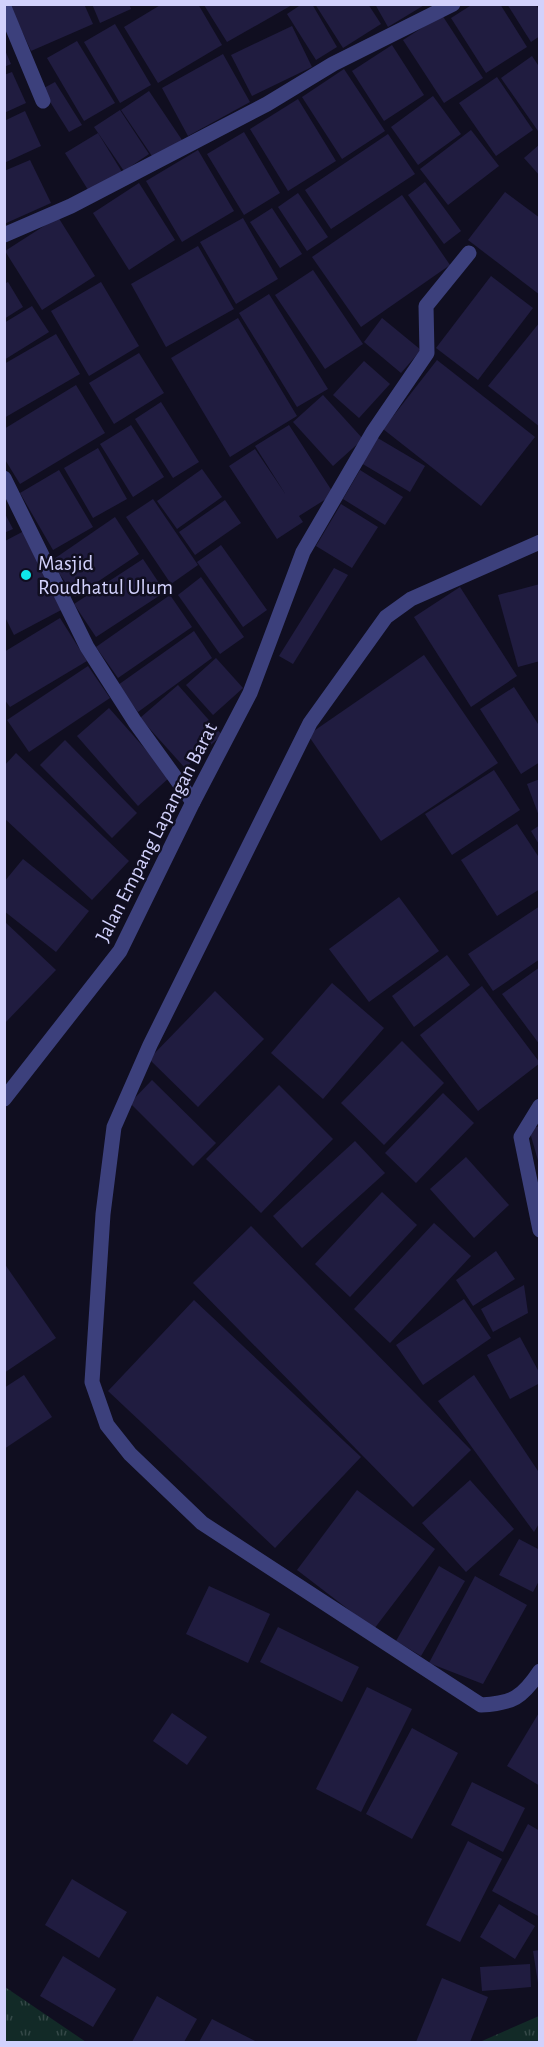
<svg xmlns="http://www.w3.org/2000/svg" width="544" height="2047" viewBox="0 0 544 2047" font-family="'Alegreya Sans',sans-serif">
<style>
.park{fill:url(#park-tufts)}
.building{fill:#201c40}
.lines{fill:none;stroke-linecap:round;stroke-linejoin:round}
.street{stroke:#3c407c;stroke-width:15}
.poi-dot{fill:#0fe7ea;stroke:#100e20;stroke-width:2}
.labels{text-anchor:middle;stroke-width:5;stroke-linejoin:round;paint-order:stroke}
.poi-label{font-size:21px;fill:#d2d1fc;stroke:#100e20;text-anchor:start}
.street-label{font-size:21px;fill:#d2d1fc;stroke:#100e20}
</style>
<defs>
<pattern id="park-tufts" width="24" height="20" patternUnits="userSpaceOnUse" patternTransform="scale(1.5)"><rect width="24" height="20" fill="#122a27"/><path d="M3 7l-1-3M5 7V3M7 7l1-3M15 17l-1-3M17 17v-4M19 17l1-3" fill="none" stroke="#344847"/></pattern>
</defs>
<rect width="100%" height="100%" fill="#100e20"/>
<!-- park -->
<g class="park">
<path d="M4,1987H5L86,2042H5Z"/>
<path d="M539,2016V2042H482V2041Z"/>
</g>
<!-- building -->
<g class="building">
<path d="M84,4L93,24L31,51L10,5Z"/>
<path d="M92,4H129L131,9L100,23Z"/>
<path d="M162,4H198L222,45L158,83L124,27Z"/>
<path d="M302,4H312L337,47L316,60L287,14Z"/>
<path d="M315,4H368L381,24L343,48Z"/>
<path d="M375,4H426L388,27Z"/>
<path d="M473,4H500L527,47L486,73L451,18Z"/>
<path d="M507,4H535L540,11V36L531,42Z"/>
<path d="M204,5H292L227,42Z"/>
<path d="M442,15L483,78L444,103L403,40Z"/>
<path d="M115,24L151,85L120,103L84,42Z"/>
<path d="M292,26L312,67L252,96L231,55Z"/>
<path d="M77,41L115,103L84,121L47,58Z"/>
<path d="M392,45L424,95L384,121L352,71Z"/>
<path d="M4,48L11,64L4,67Z"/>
<path d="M223,54L250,102L188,136L162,88Z"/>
<path d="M532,56L540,68L538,131L501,78Z"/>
<path d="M344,69L385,131L342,159L302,97Z"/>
<path d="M12,72L26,103L4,113V75Z"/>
<path d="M497,77L533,130L496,156L459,103Z"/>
<path d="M55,82L82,125L69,132L42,89Z"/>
<path d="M149,91L182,140L154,159L121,110Z"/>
<path d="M433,96L461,134L418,165L391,127Z"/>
<path d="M298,99L336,161L288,191L250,129Z"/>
<path d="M120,110L149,154L124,171L94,127Z"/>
<path d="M25,111L41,146L4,163V121Z"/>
<path d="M471,130L499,166L448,205L420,169Z"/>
<path d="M244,132L280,193L244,215L207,154Z"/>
<path d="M98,133L122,172L90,193L65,153Z"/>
<path d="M388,134L415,174L331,229L305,190Z"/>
<path d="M540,144V176L524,158Z"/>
<path d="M198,150L234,211L182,242L146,181Z"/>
<path d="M30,160L51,203L4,224V171Z"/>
<path d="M425,182L461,231L444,244L408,195Z"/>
<path d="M139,183L175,240L129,270L93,213Z"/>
<path d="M505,192L540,218V295L468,240Z"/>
<path d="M298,193L328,237L307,251L278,207Z"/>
<path d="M402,195L450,265L361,327L312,257Z"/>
<path d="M272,208L302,254L280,268L250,222Z"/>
<path d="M58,217L95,276L42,310L5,251Z"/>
<path d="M243,218L278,279L236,304L200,242Z"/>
<path d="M198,246L234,309L166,347L131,284Z"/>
<path d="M313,270L363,344L325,369L275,295Z"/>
<path d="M491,276L533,308L478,380L436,348Z"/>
<path d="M8,282L23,307L4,319V284Z"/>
<path d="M101,282L139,346L89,376L51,311Z"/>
<path d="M269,294L328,389L297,407L239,313Z"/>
<path d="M32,306L49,332L4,360V323Z"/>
<path d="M238,318L297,416L230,457L171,358Z"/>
<path d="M382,318L421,350L401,373L364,342Z"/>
<path d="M540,322V427L488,386Z"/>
<path d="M56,334L80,374L4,418V364Z"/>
<path d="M139,353L164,393L114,424L89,383Z"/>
<path d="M437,360L535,437L481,506L383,429Z"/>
<path d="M364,361L390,384L359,418L333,395Z"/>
<path d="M76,385L105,433L20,484L4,458V429Z"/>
<path d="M323,395L363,439L333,466L293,422Z"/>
<path d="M161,402L199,462L173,478L135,419Z"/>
<path d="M131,425L164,477L133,497L100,444Z"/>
<path d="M289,425L334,494L299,516L303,522L277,539L229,466L255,449L286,495L255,446Z"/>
<path d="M376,437L425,466L410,492L361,463Z"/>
<path d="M98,448L127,499L93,518L64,468Z"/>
<path d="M202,469L222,497L177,529L157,501Z"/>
<path d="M59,470L93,527L53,550L20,493Z"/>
<path d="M360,470L403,497L385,525L343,499Z"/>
<path d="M153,499L198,565L171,584L126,517Z"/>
<path d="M225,500L241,523L195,555L179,532Z"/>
<path d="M341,504L378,527L352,568L316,546Z"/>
<path d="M4,512L13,529L4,533Z"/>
<path d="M115,517L139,554L75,597L51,561Z"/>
<path d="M24,531L65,608L14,635L5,617V541Z"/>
<path d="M221,545L267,610L243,627L197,562Z"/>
<path d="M143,559L165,592L96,637L74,604Z"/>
<path d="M334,568L348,575L293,664L279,656Z"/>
<path d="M201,577L244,637L220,654L178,595Z"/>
<path d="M540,584V661L518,667L498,595Z"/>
<path d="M460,587L517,676L471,707L414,617Z"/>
<path d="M170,595L192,627L118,678L96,647Z"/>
<path d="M60,618L87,661L10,707L4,699V652Z"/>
<path d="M194,631L212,658L138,712L118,685Z"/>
<path d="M424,655L498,763L381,841L308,735Z"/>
<path d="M216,658L243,688L213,715L186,685Z"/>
<path d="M88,666L110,698L29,752L7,720Z"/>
<path d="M178,685L222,735L185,768L140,718Z"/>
<path d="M514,687L540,727V762L521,774L480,709Z"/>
<path d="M109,708L170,777L138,806L77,736Z"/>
<path d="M65,740L137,813L112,838L40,765Z"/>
<path d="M16,753L129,861L92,900L4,818V766Z"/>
<path d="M494,770L520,810L452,855L425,814Z"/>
<path d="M540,779V816H539L527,784Z"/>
<path d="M517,824L540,859V889L497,916L461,860Z"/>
<path d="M540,825V846L531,831Z"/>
<path d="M23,859L89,911L56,952L4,911V882Z"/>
<path d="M399,897L439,951L369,1002L329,949Z"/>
<path d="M540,906V959L493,991L468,954Z"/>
<path d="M4,921L56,970L4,1024Z"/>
<path d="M447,955L470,985L414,1027L392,996Z"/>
<path d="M540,967V1045L502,994Z"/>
<path d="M332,983L384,1028L323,1099L271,1053Z"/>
<path d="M482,986L540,1063L478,1111L420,1035Z"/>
<path d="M215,991L264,1039L198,1107L149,1059Z"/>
<path d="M402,1041L444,1083L384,1145L341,1103Z"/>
<path d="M152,1080L216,1143L193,1166L130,1103Z"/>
<path d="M279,1085L333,1139L261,1213L206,1159Z"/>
<path d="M443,1093L474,1123L416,1183L385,1153Z"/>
<path d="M540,1126V1164H539L529,1129Z"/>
<path d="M355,1141L385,1173L302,1248L273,1216Z"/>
<path d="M466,1157L509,1205L474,1238L430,1189Z"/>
<path d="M382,1192L417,1225L350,1297L315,1264Z"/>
<path d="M434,1223L471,1256L390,1343L354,1309Z"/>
<path d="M251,1226L471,1450L413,1507L193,1283Z"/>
<path d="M496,1251L515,1279L473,1306L456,1280Z"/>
<path d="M4,1263L56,1338L4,1373Z"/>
<path d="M524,1285L528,1313L493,1332L481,1309Z"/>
<path d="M464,1299L491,1338L423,1385L396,1345Z"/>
<path d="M194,1300L361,1457L275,1548L108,1391Z"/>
<path d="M520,1337L540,1374V1383L510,1399L487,1355Z"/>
<path d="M24,1375L52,1417L4,1449V1388Z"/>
<path d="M474,1375L540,1474V1522L534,1532L438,1401Z"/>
<path d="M470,1480L514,1529L466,1572L422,1523Z"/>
<path d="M357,1490L435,1549L374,1629L297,1570Z"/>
<path d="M519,1539L540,1550V1579L533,1592L499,1575Z"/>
<path d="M439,1566L465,1581L421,1656L396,1641Z"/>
<path d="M475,1576L527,1605L483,1684L429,1663Z"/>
<path d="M209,1586L270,1614L248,1663L186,1634Z"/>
<path d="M278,1627L359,1667L342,1702L260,1662Z"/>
<path d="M367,1687L412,1709L361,1812L316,1789Z"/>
<path d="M540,1711V1786L507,1766Z"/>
<path d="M172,1713L207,1737L187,1765L153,1741Z"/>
<path d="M412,1728L458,1753L412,1839L366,1814Z"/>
<path d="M472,1782L525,1808L503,1852L451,1825Z"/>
<path d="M528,1824L540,1831V1917L492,1891Z"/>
<path d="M468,1841L502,1859L460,1942L426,1925Z"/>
<path d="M72,1879L127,1912L99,1958L45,1925Z"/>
<path d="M499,1904L535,1926L515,1959L480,1937Z"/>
<path d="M540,1950V1983H538L533,1951Z"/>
<path d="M63,1956L116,1989L93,2027L40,1996Z"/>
<path d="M530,1964L531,1987L482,1991L480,1967Z"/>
<path d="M442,1978L488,1997L470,2042H416Z"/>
<path d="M157,1996L197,2019L184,2042H132Z"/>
<path d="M212,2019L257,2042H199Z"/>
</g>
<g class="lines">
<!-- street -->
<g class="street">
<path d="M4,7L43,101"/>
<path d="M4,235L71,206L267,104L333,64L453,4"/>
<path d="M4,478L87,647L135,722L193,802"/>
<path d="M540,542L411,599L386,617L310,723L150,1045L114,1127L103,1214L92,1382L107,1425L130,1454L202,1523L481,1705C513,1703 522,1698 540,1671"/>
<path d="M4,1099L120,951L193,802L250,693L303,552L373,432L427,353L426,306L469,253"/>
<path d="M540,1106L521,1137L540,1230"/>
</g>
</g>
<!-- markers -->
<circle class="poi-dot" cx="26" cy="575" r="6"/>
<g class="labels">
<!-- poi labels -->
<g class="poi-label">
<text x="38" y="570">Masjid<tspan x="38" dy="24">Roudhatul Ulum</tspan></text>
</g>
<!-- street labels -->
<g class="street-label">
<text transform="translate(156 832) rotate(-63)" y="7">Jalan Empang Lapangan Barat</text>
</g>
</g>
<!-- border -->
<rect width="544" height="2047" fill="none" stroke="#d2d1fc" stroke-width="12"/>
</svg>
